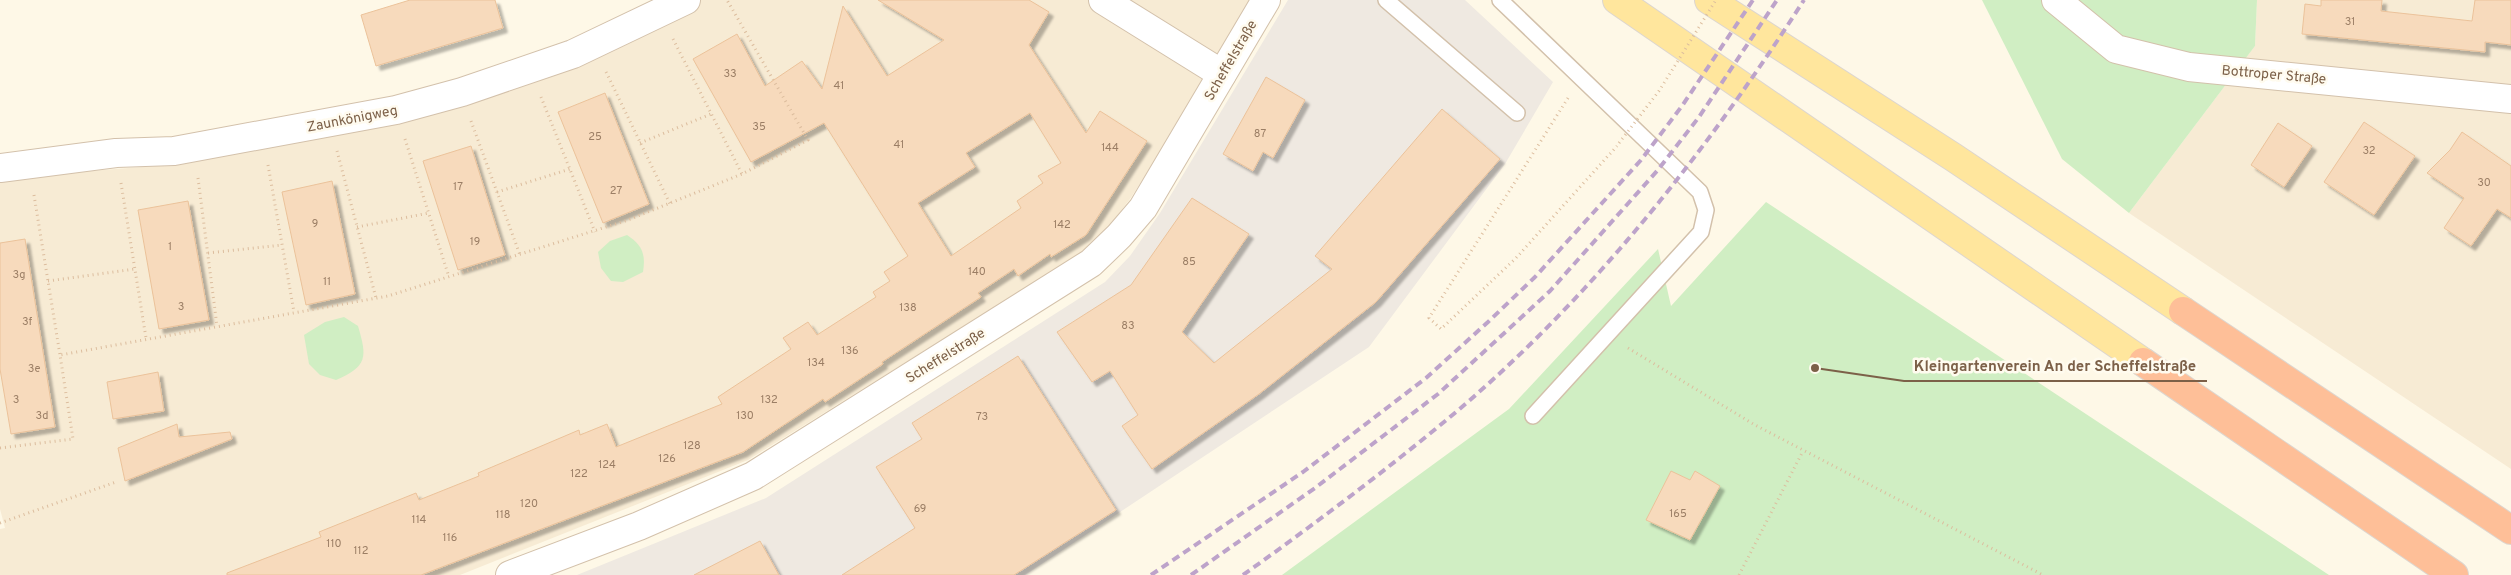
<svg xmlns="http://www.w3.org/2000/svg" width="2511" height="575" viewBox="0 0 2511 575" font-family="Overpass,sans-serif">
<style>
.residential{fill:#f7ebd4}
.industrial{fill:#efe9e1}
.green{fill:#d0eec3}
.building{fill:#f7dabc;stroke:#ebc29a;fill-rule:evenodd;filter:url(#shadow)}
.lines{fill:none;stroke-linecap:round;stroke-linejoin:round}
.service-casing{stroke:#d3c1ab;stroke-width:18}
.minor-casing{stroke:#d3c1ab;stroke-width:30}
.primary-casing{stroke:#ddd6cf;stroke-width:30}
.motorway-casing{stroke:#ddd6cf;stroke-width:30}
.path{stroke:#dcbd9e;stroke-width:3;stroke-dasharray:1 4;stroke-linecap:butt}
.service{stroke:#fff;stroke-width:15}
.minor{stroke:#fff;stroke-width:28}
.primary{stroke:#ffe69d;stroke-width:28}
.motorway{stroke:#febf98;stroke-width:28}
.rail{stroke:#bda3ca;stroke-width:4;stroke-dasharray:8 5;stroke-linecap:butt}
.path-bridge{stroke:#dcbd9e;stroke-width:3;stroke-dasharray:1 4;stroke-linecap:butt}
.labels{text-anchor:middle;stroke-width:5;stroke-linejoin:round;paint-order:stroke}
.number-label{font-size:11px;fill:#9b7e65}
.street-label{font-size:14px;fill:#7c6048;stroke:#fffbef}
.leader{fill:none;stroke:#7c6048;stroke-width:2}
.callout-dot{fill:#7c6048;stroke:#fffbef;stroke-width:2}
.callout-label{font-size:15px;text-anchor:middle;font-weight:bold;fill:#7c6048;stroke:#fffbef;stroke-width:5;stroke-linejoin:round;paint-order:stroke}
</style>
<defs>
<filter id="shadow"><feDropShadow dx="4.5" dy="4.5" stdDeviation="1" flood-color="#0004"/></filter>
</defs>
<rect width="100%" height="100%" fill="#fef8e7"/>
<!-- residential -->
<g class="residential">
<path d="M701,0H1255L1252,10L1130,199L1106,230L1082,253L748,460L460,575H0V529L5,528L0,509V178L180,164L463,102L577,62Z"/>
<path d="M2257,0H2511V469L2129,213L2255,46Z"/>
</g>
<!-- industrial -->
<path class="industrial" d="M1288,0H1465L1553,82L1505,164L1369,347L1025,575H577L766,498L1105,282L1130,256L1160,213Z"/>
<!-- green -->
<g class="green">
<path d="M1982,0H2257L2255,46L2129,213L2062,159Z"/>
<path d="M1766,202L2329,575H1282L1509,409L1658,249L1671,306Z"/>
<path d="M627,235C642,245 646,254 643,272L623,282L611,281L601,268L598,252L610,241Z"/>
<path d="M344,317L358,326C367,357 368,366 336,380L320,375L309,364L304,335L325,322Z"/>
</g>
<!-- building -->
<g class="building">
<path d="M410,0H495L503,28L376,66L361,15Z"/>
<path d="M878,0H1029L1049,12L1029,45L1086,133L1100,111L1147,141L1086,235L1051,257L1050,254L1018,276L1014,269L978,293L981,297L882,362L883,364L825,402L823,399L743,452L421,575H227V573L321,537L319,532L416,493L419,500L479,476L478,473L579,430L580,435L607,424L616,447L722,404L718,397L791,349L783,338L808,322L817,335L876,297L873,292L890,281L884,272L908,256L824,123L751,162L693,59L737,34L765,86L802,61L822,89L843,6L887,76L944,40ZM1030,113L1061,163L1038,176L1043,183L1017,201L1021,208L951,256L918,203L975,167L966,153Z"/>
<path d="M2321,0H2382L2381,11L2472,21L2475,0H2511V45L2485,42V52L2302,34L2305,4L2321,6Z"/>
<path d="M1266,77L1305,100L1273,158L1263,152L1253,171L1223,154Z"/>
<path d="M605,93L649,204L603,223L558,112Z"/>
<path d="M1442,109L1500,159L1376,302L1259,394L1152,469L1122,426L1138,415L1110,371L1092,382L1057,332L1131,285L1192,198L1249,234L1182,332L1214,363L1332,269L1315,256Z"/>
<path d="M2364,122L2415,156L2374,215L2324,182Z"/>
<path d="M2278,123L2312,146L2284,187L2251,165Z"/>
<path d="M2462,132L2511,166V218L2497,209L2471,246L2444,228L2464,198L2427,173L2450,150Z"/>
<path d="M471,146L505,255L458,270L423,161Z"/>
<path d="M332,181L355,294L306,305L282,192Z"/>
<path d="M188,201L209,320L159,329L138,210Z"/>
<path d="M25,239L55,427L11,434L0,369V243Z"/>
<path d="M1018,356L1116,510L1014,575H842L915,528L876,467L922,439L912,423Z"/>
<path d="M158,372L164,411L113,419L107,382Z"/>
<path d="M177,424L179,437L230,432L232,439L125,481L118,448Z"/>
<path d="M1671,471L1690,480L1695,471L1720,486L1690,540L1646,520Z"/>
<path d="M760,541L779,575H694Z"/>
</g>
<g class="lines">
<defs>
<g id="service">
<path d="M1386,0L1517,113"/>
<path d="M1500,0L1700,192L1706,210L1701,232L1533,416"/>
</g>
<g id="minor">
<path d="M1103,0L1222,74"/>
<path d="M2056,0L2116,49L2189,67L2511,99"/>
<path d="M0,168L116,153L174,151L396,110L462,92L573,54L686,0"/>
<path d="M510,575L639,526L753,476L1091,263L1119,236L1143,208L1266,0"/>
</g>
<g id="primary">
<path d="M1617,0L2143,362"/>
<path d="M1709,0L1953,157L2183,311"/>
</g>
<g id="motorway">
<path d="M2183,311L2511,530"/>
<path d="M2143,362L2454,575"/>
</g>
</defs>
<!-- service casing -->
<use href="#service" class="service-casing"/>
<!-- minor casing -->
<use href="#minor" class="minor-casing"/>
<!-- primary casing -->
<use href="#primary" class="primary-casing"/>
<!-- motorway casing -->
<use href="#motorway" class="motorway-casing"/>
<!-- path -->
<g class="path">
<path d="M673,39L742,174"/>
<path d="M606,72L670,204"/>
<path d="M541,97L595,232"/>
<path d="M1568,98L1429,318L1441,329L1516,258L1617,146"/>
<path d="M471,121L520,255"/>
<path d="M405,139L449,277"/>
<path d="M640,143L711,114"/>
<path d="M337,151L376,298"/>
<path d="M268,165L294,312"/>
<path d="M198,178L217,326"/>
<path d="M121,183L146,338"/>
<path d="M497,192L570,169"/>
<path d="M34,195L60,355"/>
<path d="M357,227L429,213"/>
<path d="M208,253L282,245"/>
<path d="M48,281L135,269"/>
<path d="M1628,348L1755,425L2043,575"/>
<path d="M0,448L73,439L60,355L388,296L628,220L742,174L808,140L727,0"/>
<path d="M0,523L116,482"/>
<path d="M1739,575L1803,451"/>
</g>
<!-- service -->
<use href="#service" class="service"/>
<!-- minor -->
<use href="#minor" class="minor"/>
<!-- primary -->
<use href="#primary" class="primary"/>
<!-- motorway -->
<use href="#motorway" class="motorway"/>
<!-- rail -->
<g class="rail">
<path d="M1151,575L1303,472L1426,378L1488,322L1535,277L1641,160L1682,106L1753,0"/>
<path d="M1191,575L1315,488L1438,394L1550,291L1657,171L1699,117L1777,0"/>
<path d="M1243,575C1316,523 1388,469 1456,412C1594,295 1707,151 1804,0"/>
</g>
<!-- path-bridge -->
<path class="path-bridge" d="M1619,143L1659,91L1716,0"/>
</g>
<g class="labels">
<!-- number labels -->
<g class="number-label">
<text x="2350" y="25">31</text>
<text x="730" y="77">33</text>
<text x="839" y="89">41</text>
<text x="759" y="130">35</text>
<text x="1260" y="137">87</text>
<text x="595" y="140">25</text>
<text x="899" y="148">41</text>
<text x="1110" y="151">144</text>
<text x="2369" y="154">32</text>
<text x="2484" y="186">30</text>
<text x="458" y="190">17</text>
<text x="616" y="194">27</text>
<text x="315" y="227">9</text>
<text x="1062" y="228">142</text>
<text x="475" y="245">19</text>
<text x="170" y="250">1</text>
<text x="1189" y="265">85</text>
<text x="977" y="275">140</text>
<text x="19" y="278">3g</text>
<text x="327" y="285">11</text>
<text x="181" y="310">3</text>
<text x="908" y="311">138</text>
<text x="27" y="325">3f</text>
<text x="1128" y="329">83</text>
<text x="850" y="354">136</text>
<text x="816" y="366">134</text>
<text x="34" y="372">3e</text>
<text x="16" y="403">3</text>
<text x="769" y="403">132</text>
<text x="42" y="419">3d</text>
<text x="745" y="419">130</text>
<text x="982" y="420">73</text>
<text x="692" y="449">128</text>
<text x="667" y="462">126</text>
<text x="607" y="468">124</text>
<text x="579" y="477">122</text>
<text x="529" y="507">120</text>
<text x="920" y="512">69</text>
<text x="1678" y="517">165</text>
<text x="503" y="518">118</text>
<text x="419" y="523">114</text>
<text x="450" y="541">116</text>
<text x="334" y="547">110</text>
<text x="361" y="554">112</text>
</g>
<!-- street labels -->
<g class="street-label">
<text transform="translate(1230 60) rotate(-60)" y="5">Scheffelstraße</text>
<text transform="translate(2274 74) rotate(5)" y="5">Bottroper Straße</text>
<text transform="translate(352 118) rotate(-11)" y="5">Zaunkönigweg</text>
<text transform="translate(945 355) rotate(-32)" y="5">Scheffelstraße</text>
</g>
</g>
<!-- callouts -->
<path class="leader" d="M1815 368L1904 381H2207"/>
<circle class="callout-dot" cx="1815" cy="368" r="5"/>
<g class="callout-label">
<text x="2055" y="371">Kleingartenverein An der Scheffelstraße</text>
</g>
</svg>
